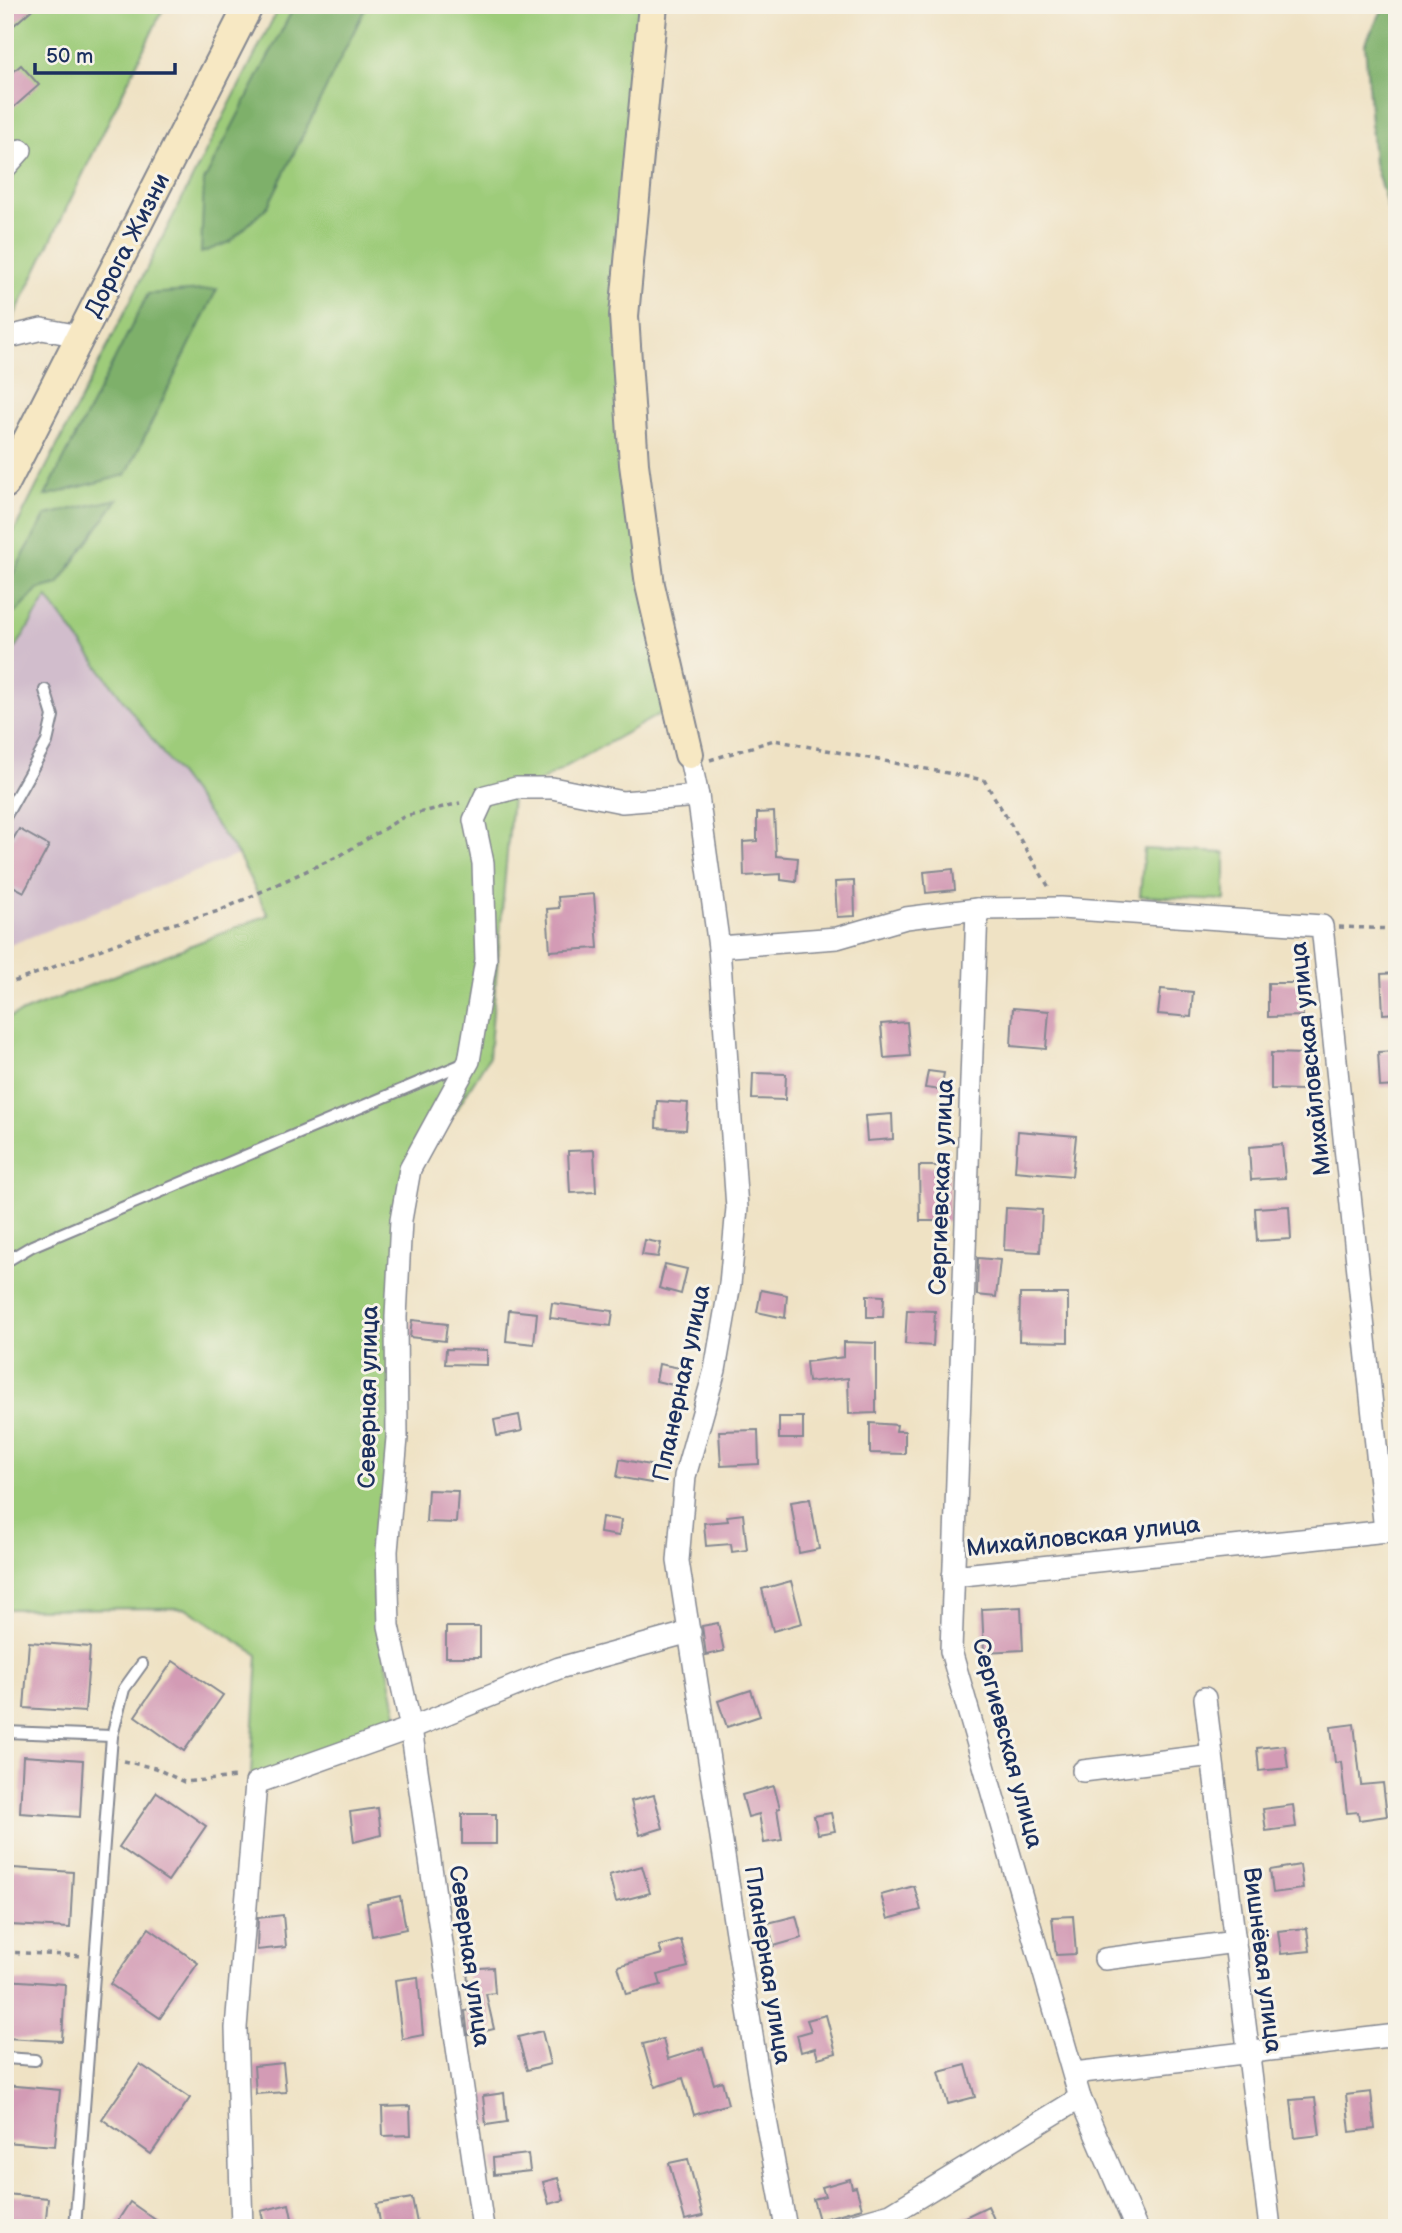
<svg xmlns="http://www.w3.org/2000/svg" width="1402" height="2233" viewBox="0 0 1402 2233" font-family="'Balsamiq Sans',sans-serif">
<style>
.industrial{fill:#d1bdcc}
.green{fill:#9ecc7a;stroke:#5c7e6c;stroke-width:2}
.forest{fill:#7eb06a;stroke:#4c7064;stroke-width:2}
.building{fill:#d39bb5}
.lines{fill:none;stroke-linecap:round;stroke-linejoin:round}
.lane-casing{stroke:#858891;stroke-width:14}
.street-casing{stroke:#858891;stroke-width:24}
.secondary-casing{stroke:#858891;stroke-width:32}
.path{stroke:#858891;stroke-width:3.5;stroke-dasharray:5 5;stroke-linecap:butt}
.lane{stroke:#fff;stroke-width:10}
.street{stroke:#fff;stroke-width:21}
.secondary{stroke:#f7e8c3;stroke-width:28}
.labels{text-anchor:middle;stroke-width:6;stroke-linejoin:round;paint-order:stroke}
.street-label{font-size:24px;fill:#1b2f5e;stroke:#f7f3e8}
</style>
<rect width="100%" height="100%" fill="#f7f3e8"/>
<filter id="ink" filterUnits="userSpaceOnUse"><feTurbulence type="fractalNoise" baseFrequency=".0143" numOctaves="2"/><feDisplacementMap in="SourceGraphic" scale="14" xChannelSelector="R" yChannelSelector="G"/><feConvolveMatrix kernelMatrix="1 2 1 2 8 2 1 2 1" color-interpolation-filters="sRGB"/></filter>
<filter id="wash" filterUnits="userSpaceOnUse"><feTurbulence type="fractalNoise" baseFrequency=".00686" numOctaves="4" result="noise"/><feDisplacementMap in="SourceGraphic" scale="28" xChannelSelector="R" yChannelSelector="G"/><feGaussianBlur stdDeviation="1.57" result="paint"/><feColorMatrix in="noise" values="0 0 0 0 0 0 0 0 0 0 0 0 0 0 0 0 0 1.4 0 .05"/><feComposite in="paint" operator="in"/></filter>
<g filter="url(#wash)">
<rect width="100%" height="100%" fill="#efe2c4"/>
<!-- industrial -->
<path class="industrial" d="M47,597L238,855L5,947V668Z"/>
<!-- green -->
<g class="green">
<path d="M5,5H165L5,335Z"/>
<path d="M280,5H641L616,242L620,415L665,711L512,797L489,1057L443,1131L428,1123L406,1164L390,1445L374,1598L399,1724L268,1775L251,1774L258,1655L186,1608L5,1609V1019L268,915L238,855L47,597L15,649L5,639V549Z"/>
<path d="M1144,849L1225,853V900L1140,896Z"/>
</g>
<!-- forest -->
<g class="forest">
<path d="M295,5H367L268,206L230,242L201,253L204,181Z"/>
<path d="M1385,5H1397V238L1374,163L1365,43Z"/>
<path d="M217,289L126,475L45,496L148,294Z"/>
<path d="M118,499L58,584L38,589L16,613L5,611V588L46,515Z"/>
</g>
<g id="blocks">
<!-- building -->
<g class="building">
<path d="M5,5H37L5,33Z"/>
<path d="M21,65L39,85L5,115V79Z"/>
<path d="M774,812L776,856L798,858L796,882L781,880V874L744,876L743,842L757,841V813Z"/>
<path d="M19,829L49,846L24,892L5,882V853Z"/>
<path d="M953,869L955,890L926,893L924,872Z"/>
<path d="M854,881L855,916L837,917L835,882Z"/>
<path d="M594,894L598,948L550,951L547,909L559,908L558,897Z"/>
<path d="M1397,973V1013L1383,1014L1381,974Z"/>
<path d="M1268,983H1302L1303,1016L1268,1017Z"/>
<path d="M1161,989L1193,992L1191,1017L1158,1014Z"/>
<path d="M1013,1008L1049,1011L1046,1049L1011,1046Z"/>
<path d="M907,1022L910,1056L884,1058L881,1024Z"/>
<path d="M1397,1051V1086L1380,1087L1378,1052Z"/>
<path d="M1271,1053L1302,1054V1090L1271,1089Z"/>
<path d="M928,1071L944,1073L941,1090L925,1088Z"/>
<path d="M753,1073L786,1074L785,1100L752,1099Z"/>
<path d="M657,1101L688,1103L686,1130L656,1128Z"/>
<path d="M892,1114L893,1139L867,1141L865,1116Z"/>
<path d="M1018,1131L1076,1136L1072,1176L1015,1171Z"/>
<path d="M1282,1144L1285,1178L1251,1180L1249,1147Z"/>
<path d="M594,1150L596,1192L570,1193L568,1151Z"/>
<path d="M919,1166H949V1221H920Z"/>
<path d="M1289,1206L1291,1239L1257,1241L1255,1208Z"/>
<path d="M1006,1208L1042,1210L1040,1252L1004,1250Z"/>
<path d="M645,1240L661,1243L658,1257L642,1255Z"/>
<path d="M978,1258L1000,1260L996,1297L977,1295Z"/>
<path d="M665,1264L687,1269L681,1294L659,1288Z"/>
<path d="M761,1290L787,1295L785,1318L757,1312Z"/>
<path d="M1020,1294H1068V1342L1019,1341Z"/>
<path d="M867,1295L884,1296L883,1317H867Z"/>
<path d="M552,1303L613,1311L611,1326L550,1318Z"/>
<path d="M509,1310L537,1313L534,1344L506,1341Z"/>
<path d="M907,1310L935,1311L933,1346L905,1344Z"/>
<path d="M412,1320L447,1324L445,1341L410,1337Z"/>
<path d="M844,1342L876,1343V1413L849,1414L848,1378L808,1382L806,1362L844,1357Z"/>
<path d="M446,1349L487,1350V1365L445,1364Z"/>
<path d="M659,1364L680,1368L677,1386L656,1381Z"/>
<path d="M519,1415L522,1431L497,1436L494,1420Z"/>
<rect x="779" y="1417" width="24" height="22"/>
<path d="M870,1423L897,1425L896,1431H905V1454L870,1453Z"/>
<path d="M758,1430L759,1464L721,1466L719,1431Z"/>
<path d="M620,1459L654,1466L651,1483L617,1477Z"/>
<path d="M428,1490L458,1491L456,1523L426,1522Z"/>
<path d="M810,1499L819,1549L799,1553L791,1502Z"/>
<path d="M743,1514L747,1550L732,1552L731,1544L706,1546L704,1523L728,1521L727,1516Z"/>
<path d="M602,1517L621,1520L619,1536L600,1533Z"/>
<path d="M791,1581L802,1623L773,1631L762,1589Z"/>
<path d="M1021,1607L1023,1650L984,1652L982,1609Z"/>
<path d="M718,1623L724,1651L706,1655L702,1626Z"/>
<rect x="446" y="1627" width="34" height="30"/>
<path d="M29,1642L90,1647L85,1712L24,1708Z"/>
<path d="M173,1661L223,1695L184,1751L135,1716Z"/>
<path d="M751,1690L760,1716L727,1727L718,1701Z"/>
<path d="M1354,1724L1361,1785L1383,1783L1387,1816L1359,1820L1358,1812L1347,1813L1341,1762L1335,1763L1331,1727Z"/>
<path d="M1285,1745L1288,1768L1259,1771L1257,1748Z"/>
<path d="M23,1756L83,1760L80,1817L20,1813Z"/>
<path d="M774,1786L780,1808L777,1809L782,1840L764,1843L759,1814L748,1817L742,1795Z"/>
<path d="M157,1792L206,1826L168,1881L119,1847Z"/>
<path d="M654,1795L663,1828L640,1835L631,1801Z"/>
<path d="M1293,1805L1296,1827L1266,1831L1263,1809Z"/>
<path d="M378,1808L381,1835L354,1842L350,1812Z"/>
<path d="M831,1813L835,1831L818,1834L814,1816Z"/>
<rect x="462" y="1814" width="34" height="30"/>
<path d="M1300,1865L1303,1889L1273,1893L1270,1870Z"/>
<path d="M642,1866L650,1893L616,1902L609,1875Z"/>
<path d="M13,1868L73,1872L70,1928L10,1925Z"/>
<path d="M914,1886L921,1910L888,1919L881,1895Z"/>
<path d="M400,1896L406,1929L372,1936L367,1903Z"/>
<path d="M283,1915L286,1947L257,1950L258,1918Z"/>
<path d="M796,1916L802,1938L774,1946L768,1923Z"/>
<path d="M1073,1916L1076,1954L1056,1955L1052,1917Z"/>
<path d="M149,1928L198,1963L160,2018L110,1984Z"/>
<path d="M1307,1928L1310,1951L1281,1954L1278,1931Z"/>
<path d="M681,1940L688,1967L658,1975L661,1985L626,1994L618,1966L662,1954L659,1946Z"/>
<path d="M493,1967L495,1993L486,1994L494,2029L468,2035L465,2011L470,2010L467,1969Z"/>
<path d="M418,1977L423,2035L402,2039L395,1980Z"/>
<path d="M5,1980L65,1984L62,2041L5,2038Z"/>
<path d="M826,2015L836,2053L818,2058L815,2048L801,2052L797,2035L811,2031L807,2020Z"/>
<path d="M542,2031L550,2064L527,2070L518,2037Z"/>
<path d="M663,2039L668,2059L703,2048L714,2084L722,2081L728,2104L694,2115L683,2078L655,2087L643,2044Z"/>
<path d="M283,2063L286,2092L256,2094L254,2066Z"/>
<path d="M140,2064L190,2098L151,2154L102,2119Z"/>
<path d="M966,2065L975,2097L948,2104L939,2072Z"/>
<path d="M5,2085L60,2090L55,2146L5,2142Z"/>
<path d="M1371,2092L1375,2129L1350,2132L1346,2095Z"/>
<path d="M504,2093L507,2122L486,2125L483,2096Z"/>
<path d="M1315,2098L1320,2135L1295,2138L1291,2100Z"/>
<path d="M410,2106L411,2135L383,2136L382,2107Z"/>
<path d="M528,2154L530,2171L494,2175L493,2158Z"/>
<path d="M688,2159L703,2216L685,2220L669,2163Z"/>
<path d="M558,2178L564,2200L549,2204L543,2182Z"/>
<path d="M850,2179L852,2188L856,2187L862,2208L819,2220L813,2199L825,2196L822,2187Z"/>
<path d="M5,2194L48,2198L45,2228H5Z"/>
<path d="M412,2198L418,2228H381L377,2204Z"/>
<path d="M130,2202L167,2228H113Z"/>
<path d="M289,2204L294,2228H265L261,2211Z"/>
<path d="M988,2206L998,2228H942Z"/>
</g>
</g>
</g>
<g filter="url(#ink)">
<use href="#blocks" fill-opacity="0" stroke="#858891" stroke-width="2"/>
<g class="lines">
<defs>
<g id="lane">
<path d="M5,817L47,742L53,716L45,690"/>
<path d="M5,1262L32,1246L465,1063"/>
<path d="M5,1732L112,1736"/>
<path d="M5,2058L35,2060"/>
<path d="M75,2228L112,1736L124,1689L142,1664"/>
</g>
<g id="street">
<path d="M5,168L21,150"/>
<path d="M5,338L42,329L80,336"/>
<path d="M689,754L698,796L719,947L737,1208L730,1284L715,1370L685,1476L678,1561L761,2093L786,2228"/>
<path d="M719,947L837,938L906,918L977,909L1061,908L1322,926L1385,1531"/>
<path d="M953,1576L1397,1530"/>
<path d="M1205,1698L1270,2228"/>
<path d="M1083,1771L1212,1755"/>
<path d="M1105,1959L1235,1942"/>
<path d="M1074,2073L1397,2035"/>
<path d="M1080,2098L1136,2228"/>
<path d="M242,2228L236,2028L256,1783L411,1728L559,1668L690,1632"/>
<path d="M483,2228L411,1728L389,1626L387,1551L397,1438L396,1317L401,1220L410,1169L469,1061L486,960L483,863L474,820L485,796L516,788H552L622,802L698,796"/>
<path d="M840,2228L891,2214L1080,2098L951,1651L977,909"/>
</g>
<g id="secondary">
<path d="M653,5L624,316L634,464L650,585L689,754"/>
<path d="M5,484L249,5"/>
</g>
</defs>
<!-- lane casing -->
<use href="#lane" class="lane-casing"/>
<!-- street casing -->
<use href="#street" class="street-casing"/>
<!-- secondary casing -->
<use href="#secondary" class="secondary-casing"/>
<!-- path -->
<g class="path">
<path d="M710,760L774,740L984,780L1050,889"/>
<path d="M1339,927L1397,929"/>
<path d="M5,985L158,928L219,911L341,855L405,816L460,803"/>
<path d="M123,1761L155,1768L184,1782L237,1777"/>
<path d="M5,1952L84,1956"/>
</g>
<!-- lane -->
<use href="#lane" class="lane"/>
<!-- street -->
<use href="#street" class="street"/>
<!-- secondary -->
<use href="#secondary" class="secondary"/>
</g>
</g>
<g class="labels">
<!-- street labels -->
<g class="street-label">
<text transform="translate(127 245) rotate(-63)" y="8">Дорога Жизни</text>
<text transform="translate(1310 1059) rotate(-96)" y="8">Михайловская улица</text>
<text transform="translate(941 1187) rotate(-88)" y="8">Сергиевская улица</text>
<text transform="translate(681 1383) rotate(-78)" y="8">Планерная улица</text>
<text transform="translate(368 1397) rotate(-89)" y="8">Северная улица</text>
<text transform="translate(1083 1536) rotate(-6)" y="8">Михайловская улица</text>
<text transform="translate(1008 1743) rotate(75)" y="8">Сергиевская улица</text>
<text transform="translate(470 1956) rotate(82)" y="8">Северная улица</text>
<text transform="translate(1263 1960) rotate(83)" y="8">Вишнёвая улица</text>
<text transform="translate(768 1965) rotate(81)" y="8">Планерная улица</text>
</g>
</g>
<!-- margin -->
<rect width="1402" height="2233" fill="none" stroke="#f7f3e8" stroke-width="28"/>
<!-- scale -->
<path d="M35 63v10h140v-10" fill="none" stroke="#1b2f5e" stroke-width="3.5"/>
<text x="46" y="63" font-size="21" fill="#1b2f5e" stroke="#f7f3e8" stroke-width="5" paint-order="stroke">50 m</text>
</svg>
